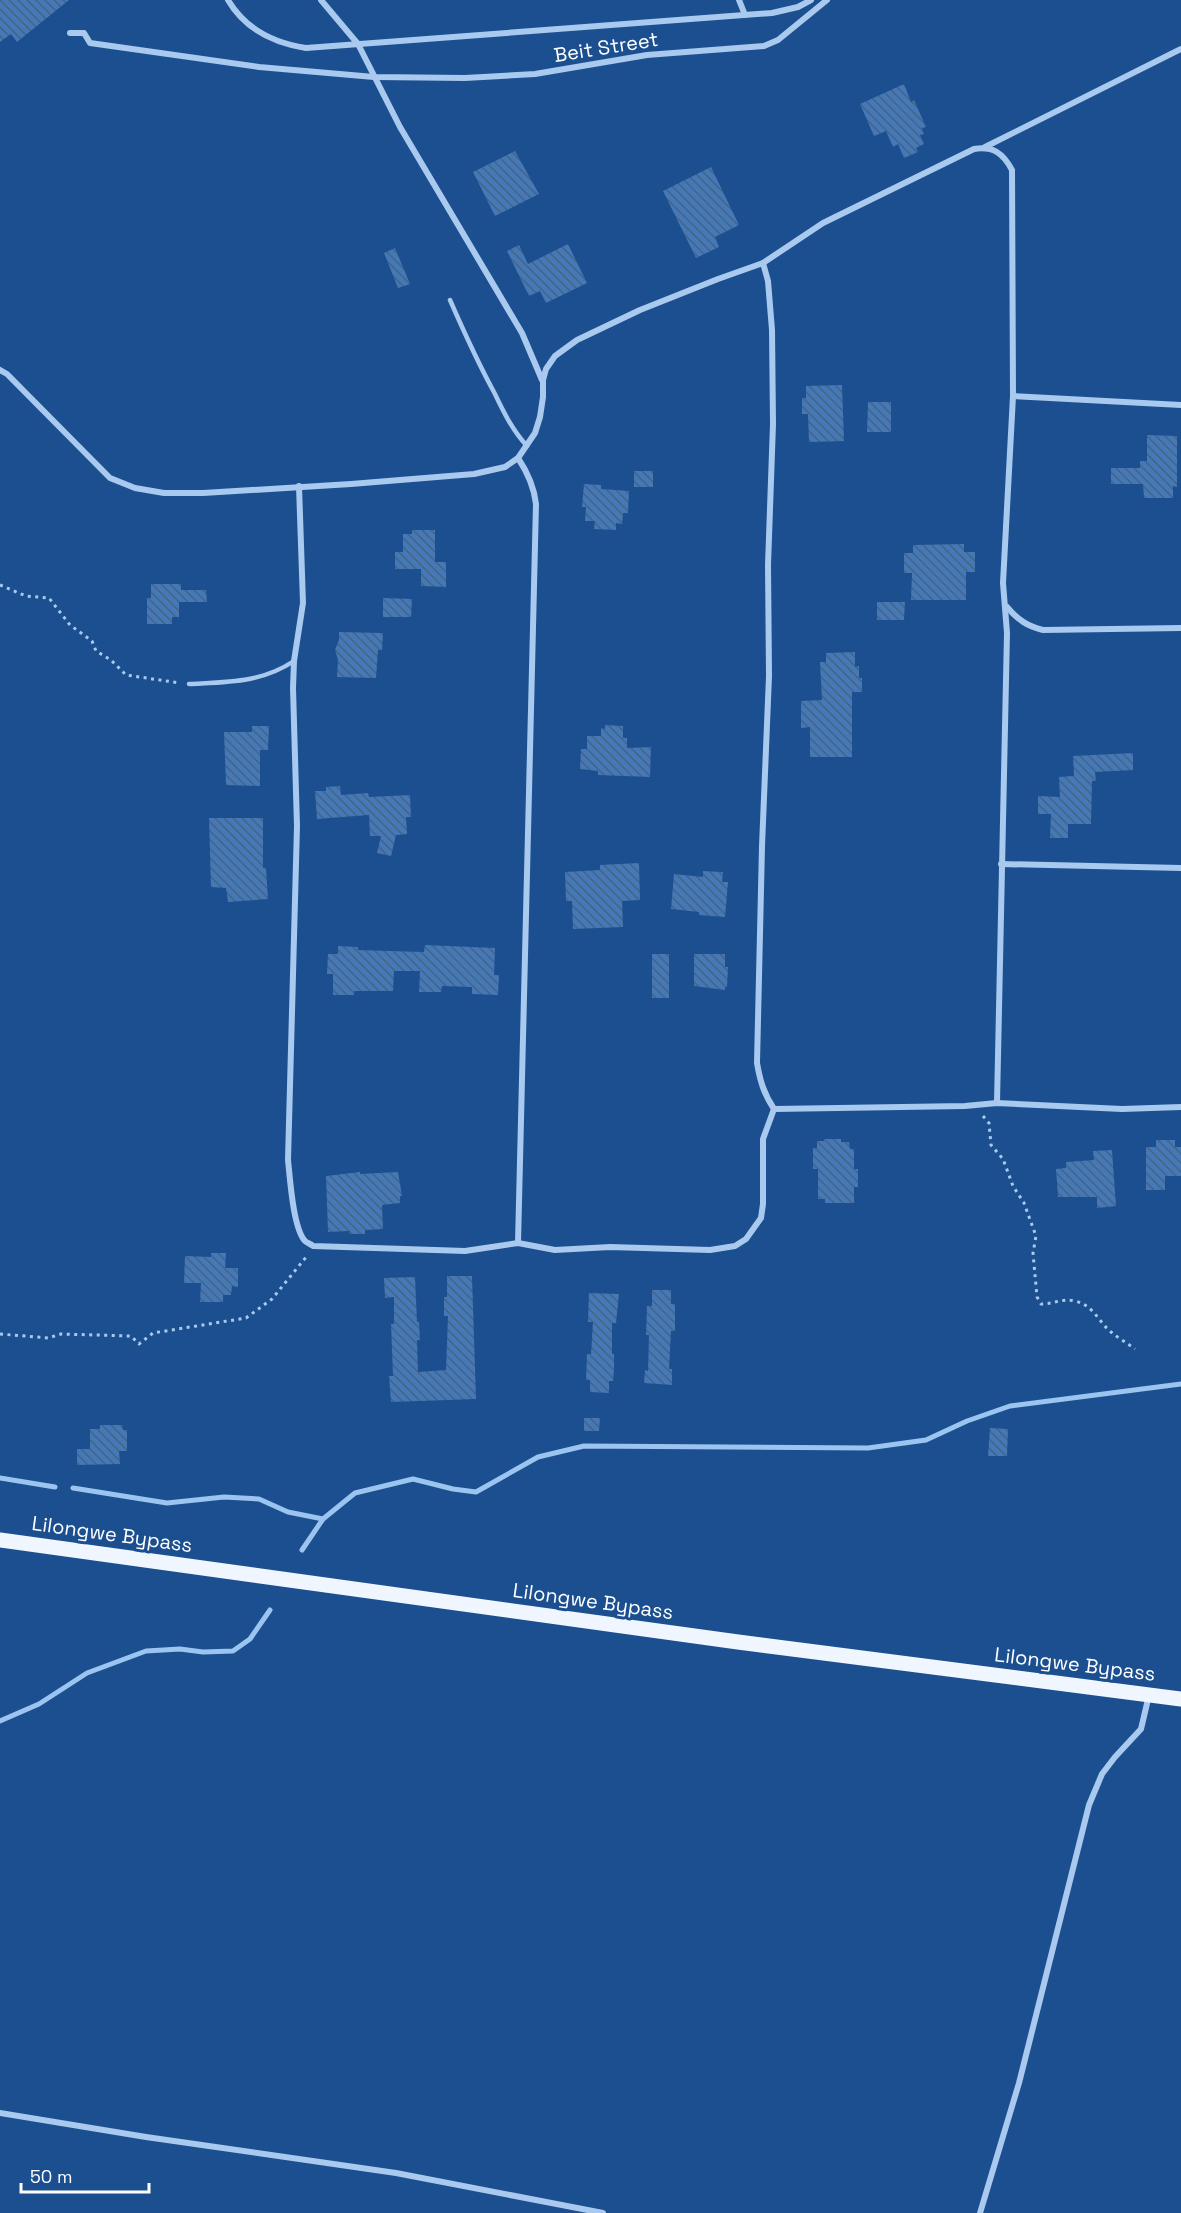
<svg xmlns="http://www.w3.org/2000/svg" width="1181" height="2213" viewBox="0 0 1181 2213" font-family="'Space Grotesk',sans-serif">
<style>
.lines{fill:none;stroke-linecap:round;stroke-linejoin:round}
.stream{stroke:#9cc4f0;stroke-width:5}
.building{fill:url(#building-back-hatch)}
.path{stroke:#a9c9ee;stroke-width:3;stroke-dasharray:3 4.5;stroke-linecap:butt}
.service{stroke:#a9c9ee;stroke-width:4.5}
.minor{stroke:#a9c9ee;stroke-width:6}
.primary{stroke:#f0f6ff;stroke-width:15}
.labels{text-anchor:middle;stroke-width:6;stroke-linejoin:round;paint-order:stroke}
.street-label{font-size:20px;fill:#fff;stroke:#1b4f8f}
</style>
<defs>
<pattern id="building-back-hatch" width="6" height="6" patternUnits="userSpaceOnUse" patternTransform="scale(1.5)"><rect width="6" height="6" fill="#4478b7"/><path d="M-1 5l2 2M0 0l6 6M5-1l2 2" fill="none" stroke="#486282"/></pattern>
</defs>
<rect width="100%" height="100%" fill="#1b4f8f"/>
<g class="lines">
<!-- stream -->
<g class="stream">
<path d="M0,1478L55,1487"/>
<path d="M73,1488L167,1503L224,1497L259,1499L288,1512L323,1519"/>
<path d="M302,1550L323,1519L355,1493L413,1479L453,1489L476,1492L538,1457L584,1446L868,1448L926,1440L967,1421L1010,1406L1181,1384"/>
<path d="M0,1721L39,1704L87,1673L146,1651L180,1649L203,1652L233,1651L250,1639L270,1610"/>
</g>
</g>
<!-- building -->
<g class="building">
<path d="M0,0H69L17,42L11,34L0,42Z"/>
<path d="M904,84L911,102L914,100L926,127L922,128L924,134L920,135L924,144L916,148L918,152L904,158L898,144L893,147L886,131L874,136L860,104Z"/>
<path d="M515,151L539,194L495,216L473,172Z"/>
<path d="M711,167L739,225L715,237L719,247L696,258L663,191Z"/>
<path d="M568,244L587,283L546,303L540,291L529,296L507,251L519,245L528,264Z"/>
<path d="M395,248L410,284L398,288L384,253Z"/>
<path d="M842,385L844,441L809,442L808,414H802V398H806V386Z"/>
<path d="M868,402H891V432H867Z"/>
<path d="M1147,435L1177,436V487L1173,486V498H1144L1143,484H1111V468H1140V461H1147Z"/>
<rect x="634" y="471" width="19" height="16"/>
<path d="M584,484L601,485V489L629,491L628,513H623L622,524L616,523V530L594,529L595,521H585L586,507H582Z"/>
<path d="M412,530H435V562H446V587L421,586V569H395V552H403V534H412Z"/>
<path d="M964,544V552H975V572H966V600H911L912,573H904V553H913V545Z"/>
<path d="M151,584H181V590H206L207,602H179V617H172V624H147V598H151Z"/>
<path d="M383,598L412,599L411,617H383Z"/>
<path d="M877,602H905L904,620H877Z"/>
<path d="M339,632L383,633L382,650H378L376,678L337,677L338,660L335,650L339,640Z"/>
<path d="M855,652V667L859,666V678H862V692H852V757H810V727L801,728V701L822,700L820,662H826V653Z"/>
<path d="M605,725L623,726V738H627V748L651,747L650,777L598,775V771L580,769L581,749H587V736H601V728L605,729Z"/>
<path d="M252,726H269L268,750H260V786L226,785L224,732H252Z"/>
<path d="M1133,753V770L1095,772L1096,781H1092L1091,824H1068V838H1050L1051,814H1038V796L1060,797L1059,777L1074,776L1073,756Z"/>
<path d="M340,786L341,795L368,793L369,797L410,795L411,817H406L407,834L396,835L391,856L377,853L381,836H370L369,815L317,819L315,791H326V787Z"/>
<path d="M209,818H263V868H266L268,899L228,902L226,888L211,887Z"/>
<path d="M639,863L640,900L622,901L623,927L573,929L572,901H566L565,872L600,870V865Z"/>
<path d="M703,871L723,872L722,882H728L725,917L699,915V912L671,909L674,874L703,877Z"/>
<path d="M425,945L495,948L494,975H499L498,995L472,994V987L442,986L441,992H419L420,971H394L393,991H354V995H333V974H327L328,954H338V946L358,947V950L424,952Z"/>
<rect x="652" y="954" width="17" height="44"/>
<path d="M694,954H725V967H728L727,987H725V990L694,986Z"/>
<path d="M824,1139H841V1142H849L850,1149H854V1169H858V1187H854V1203H825V1199H818V1169H813V1148H817V1141H824Z"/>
<path d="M1156,1140H1175V1147H1181V1176H1165V1190H1146V1147H1156Z"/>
<path d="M1112,1150L1116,1206L1097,1208V1197H1058L1056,1169L1066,1168V1162L1094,1160L1093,1151Z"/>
<path d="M360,1172V1174L398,1172L402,1196H400V1203L382,1205L383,1229L365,1230V1234H350L349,1231L328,1232L326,1176Z"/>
<path d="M211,1253H226L225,1268H238V1287L232,1286L231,1295H223V1302H200L201,1283H184L185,1256L211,1257Z"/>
<path d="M447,1276H472L476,1399L391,1402L389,1376H393L391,1324H394V1297L385,1298L384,1278L415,1277L417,1322H419L420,1340H417L418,1372L446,1370L448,1316H444V1297H447Z"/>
<path d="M652,1290H671V1304H675V1331H671L669,1369H672V1385L644,1383L645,1370L648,1371L649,1335H646L647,1306H652Z"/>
<path d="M589,1293L619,1294L616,1323H612V1354H614V1369L613,1381H609V1393L590,1392V1380H586L587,1354H591L593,1322H588Z"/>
<path d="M584,1418H600L599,1431H584Z"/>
<path d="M100,1425H122L123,1430H127V1451H119L120,1464L77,1465V1449H90V1429H100Z"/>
<path d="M990,1428L1008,1429L1007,1456H988Z"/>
</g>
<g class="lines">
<!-- path -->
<g class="path">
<path d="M0,585L26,596L49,598L70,625L92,641L96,651L111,660L126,675L180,683"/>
<path d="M983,1116L989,1123L991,1145L1003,1159L1013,1186L1024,1203L1036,1236L1033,1253L1037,1297L1041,1304C1053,1304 1063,1298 1075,1301C1093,1305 1098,1321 1111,1332C1118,1338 1127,1343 1135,1349"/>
<path d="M0,1334L48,1338L61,1334L131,1336L139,1344L153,1333L246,1318L272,1299L307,1256"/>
</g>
<!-- service -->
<g class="service">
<path d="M450,300C464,332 478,363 495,394C504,413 513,431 527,446"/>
<path d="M189,684C227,682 261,683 294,661"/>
</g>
<!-- minor -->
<g class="minor">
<path d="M228,0C245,29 274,43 306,48L772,13L798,7L811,0"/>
<path d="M321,0L358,44L400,127L522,333L542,380"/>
<path d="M739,0L745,15"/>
<path d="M70,33H84L90,43L259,67L374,77L465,78L535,74L647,55L764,46L778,40L827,0"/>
<path d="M985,147L1181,49"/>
<path d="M763,263L768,281L772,330L773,424L768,565L769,676L762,846L757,1063C760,1081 764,1094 774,1109"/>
<path d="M0,370L7,374L110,478L135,488L164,493H203L351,484L474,474L505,467L518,458L535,433L540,417L543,397V380L546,369L555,356L577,340L640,310L718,279L763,263L823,223L974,149C993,146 1003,153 1012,170L1013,396L1003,583L1007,633L997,1103"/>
<path d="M1013,396L1181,405"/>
<path d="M299,486L303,603L294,661L293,688L297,826L288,1160C290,1178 293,1228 305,1241C307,1243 311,1244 313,1246L465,1251L518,1243L555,1250L610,1247L710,1250L735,1246L746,1239L761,1218L763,1204V1139L774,1109"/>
<path d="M1007,607C1018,620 1027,626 1043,630L1181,628"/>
<path d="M1001,864L1181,868"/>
<path d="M774,1109L965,1106L997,1103L1122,1109L1181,1107"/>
<path d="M518,1243L536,504C534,486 528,473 518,458"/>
<path d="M0,2113L146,2137L396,2173L603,2213"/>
<path d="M980,2213L1019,2083L1089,1805L1102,1774L1115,1757L1141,1729L1149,1695"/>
</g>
<!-- primary -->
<path class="primary" d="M0,1540L738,1642L1181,1699"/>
</g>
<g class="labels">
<!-- street labels -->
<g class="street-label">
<text transform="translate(606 47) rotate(-9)" y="7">Beit Street</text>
<text transform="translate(112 1534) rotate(8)" y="7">Lilongwe Bypass</text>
<text transform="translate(593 1601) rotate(8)" y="7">Lilongwe Bypass</text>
<text transform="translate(1075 1664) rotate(7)" y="7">Lilongwe Bypass</text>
</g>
</g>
<!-- scale -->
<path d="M21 2183v9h128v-9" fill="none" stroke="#ffffff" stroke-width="3"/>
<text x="30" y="2183" font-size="18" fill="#ffffff" stroke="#1b4f8f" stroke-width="4.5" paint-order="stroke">50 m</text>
</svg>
